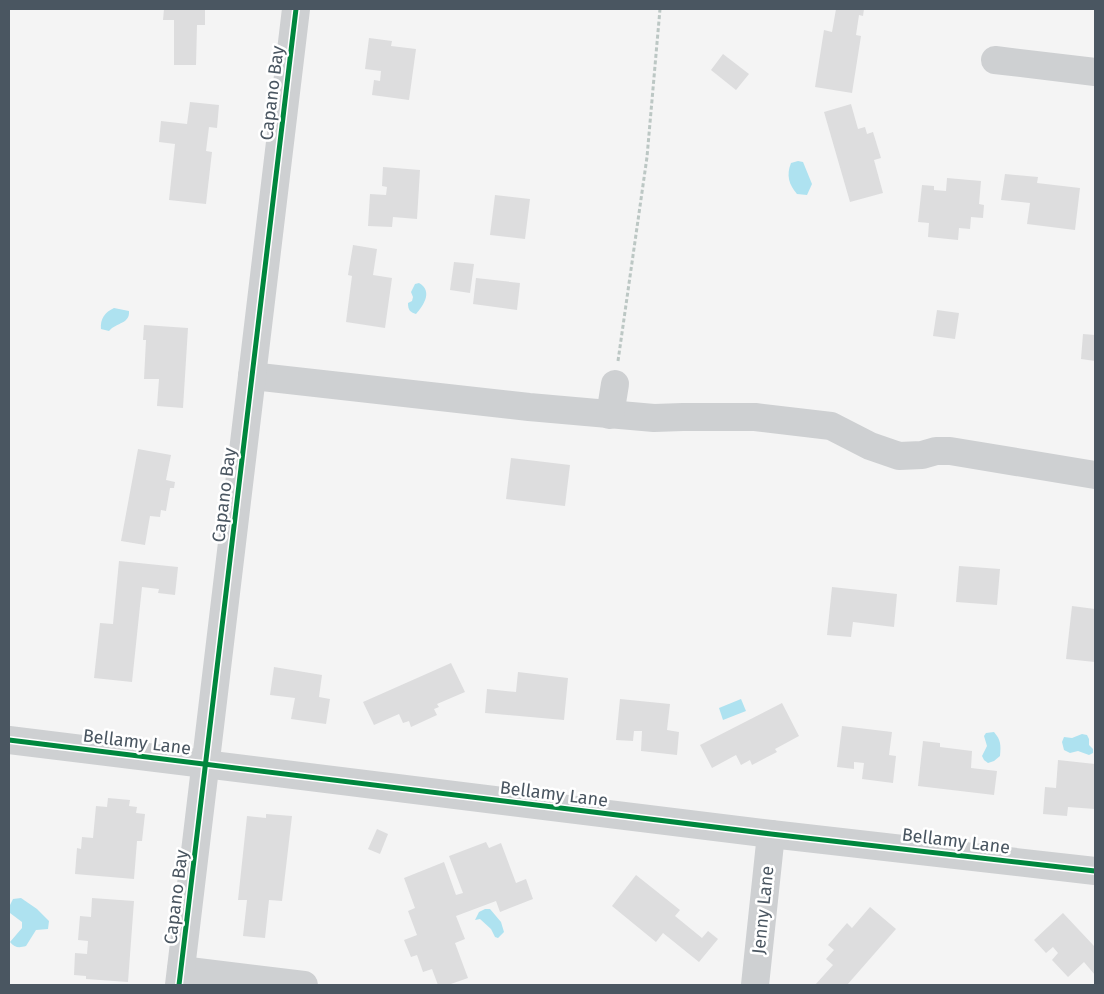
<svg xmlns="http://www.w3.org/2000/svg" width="1104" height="994" viewBox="0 0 1104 994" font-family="'Fira Sans',sans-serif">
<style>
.water{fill:#aee2f0}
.building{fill:#ddddde}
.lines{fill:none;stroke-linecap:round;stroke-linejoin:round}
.path{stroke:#bcc7c4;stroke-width:3;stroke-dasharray:4 2.5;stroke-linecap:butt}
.minor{stroke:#ced0d2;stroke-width:28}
.cycleway-casing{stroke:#fff;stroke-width:8}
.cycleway{stroke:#00873e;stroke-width:5}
.labels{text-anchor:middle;stroke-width:5;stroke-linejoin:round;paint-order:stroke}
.street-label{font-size:18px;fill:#4a5661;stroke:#fff}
</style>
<rect width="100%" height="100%" fill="#f4f4f4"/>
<!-- water -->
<g class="water">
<path d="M798,161L803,162L812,184L807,195L797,194C789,185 786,175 791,163Z"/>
<path d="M419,283C433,291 424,305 416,314C410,312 408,310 408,303L412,301L413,297L411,292L415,284Z"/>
<path d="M114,308L129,311C130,324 117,322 109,331L101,329C100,319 105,312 114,308Z"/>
<path d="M741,699L746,711L723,720L719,708Z"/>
<path d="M994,732C1001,740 1001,745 1000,756L994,761L988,763L984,760L982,756L987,746L984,736L986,733Z"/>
<path d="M1082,734L1087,735L1089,739V745L1093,749V753L1089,755L1078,751L1070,753L1064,750L1062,742L1064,737L1072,738Z"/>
<path d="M21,898L37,909L49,921L48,929L36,930L26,946C19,948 15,948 10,942L22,928V922L10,913L9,907L13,899Z"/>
<path d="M485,909H490L501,922L504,932L498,938L495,937L491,929L480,919L475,920L479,912Z"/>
</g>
<!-- building -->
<g class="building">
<path d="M164,9H205V25H197L196,65H174V20H163Z"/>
<path d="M836,9H864L863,16L859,15L856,35L861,36L852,93L815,87L824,30L832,32Z"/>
<path d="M369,38L392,41L391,46L416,49L409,100L372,95L374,80L380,81L381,71L365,69Z"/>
<path d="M723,54L749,74L736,90L711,70Z"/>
<path d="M190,102L219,105L217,128L209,127L206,151L212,152L206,204L169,200L175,144L159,142L161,121L187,124Z"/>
<path d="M851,104L858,129L865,127L867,134L873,132L881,158L874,160L883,193L850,202L824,112Z"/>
<path d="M383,167L420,170L417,219L393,217L392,227L368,226L370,194L386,195L387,187L382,186Z"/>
<path d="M1005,174L1038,177L1037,183L1080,188L1075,230L1027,224L1030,203L1001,200Z"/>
<path d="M947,178L981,181L979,204L984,205L983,218L971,217L970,229L959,228L958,240L928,237L929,223L918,222L922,185L934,186V190L946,191Z"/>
<path d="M495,195L530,199L525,239L490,235Z"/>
<path d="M353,245L377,249L373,275L392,278L385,328L346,322L352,276L348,275Z"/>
<path d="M454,262L474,264L470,293L450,290Z"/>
<path d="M476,278L520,283L517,310L473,304Z"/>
<path d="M937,310L959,313L955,339L933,336Z"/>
<path d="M144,325L188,328L183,408L157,406L159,379H144L146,340H143Z"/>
<path d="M1083,334L1095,335V361L1081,359Z"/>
<path d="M138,449L171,455L166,480L175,482L174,488H170L166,511L161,510L160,517L150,516L145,545L121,541Z"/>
<path d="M511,458L570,465L565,506L506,499Z"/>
<path d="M119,561L178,567L175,595L158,593L159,589L142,587L132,682L94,678L100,623L113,624Z"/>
<path d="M959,566L1000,569L997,605L956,602Z"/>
<path d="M832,587L897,594L894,627L853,622L851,637L827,635Z"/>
<path d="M1072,606L1095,609V662L1066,659Z"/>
<path d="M451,663L465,692L437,704L439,707L434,709L437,715L411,727L409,721L403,723L399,714L374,725L363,702Z"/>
<path d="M274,667L322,675L319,697L330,699L326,724L291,719L295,698L270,695Z"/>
<path d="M518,672L568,678L564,720L485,713L487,689L516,692Z"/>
<path d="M620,699L670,704L667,730L679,732L677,755L641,751L642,731H634L633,741L616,740Z"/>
<path d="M782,703L799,736L775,749L777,752L752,765L750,760L741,765L736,755L712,768L700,745Z"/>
<path d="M842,726L892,732L889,755L896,756L893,783L862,779L864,763L854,762V769L837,767Z"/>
<path d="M923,741L940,743V747L972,751L971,768L997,771L994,795L918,786Z"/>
<path d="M1058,760L1095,764V809L1068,807L1067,816L1043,814L1045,787L1056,788Z"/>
<path d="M108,798L130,800L129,806L137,807L136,813L145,814L142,841H137L134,879L75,874L77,848L81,849L82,837L93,838L96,806L107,807Z"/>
<path d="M266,814L292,816L282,901L269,900L265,938L243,936L247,900H238L247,816L266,818Z"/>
<path d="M377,829L388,834L380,854L368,849Z"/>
<path d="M486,842L489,848L501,843L516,883L526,879L533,899L500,912L496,901L456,916L465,939L455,943L468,978L448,985H438L432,969L423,972L417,955L411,957L404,940L417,935L408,911L415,908L404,878L444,862L456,895L463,893L449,856Z"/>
<path d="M636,875L680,910L675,916L702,938L708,931L718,939L699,962L663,933L656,942L612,906Z"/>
<path d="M92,898L134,901L128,982L86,979V976L74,975L75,953L87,954L88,941L78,940L80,916L91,917Z"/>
<path d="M870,907L896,929L847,985H815L833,965L826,959L834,950L828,945L847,923L852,928Z"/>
<path d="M1063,913L1094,946L1095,945V975L1084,962L1068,977L1052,960L1058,953L1053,947L1046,953L1034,940Z"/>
</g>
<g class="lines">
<!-- path -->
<path class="path" d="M618,361L647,157L660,9"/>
<!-- minor -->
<g class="minor">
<path d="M995,60L1095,72"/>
<path d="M252,376L529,407L654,418L683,417H755L831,426L870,446L899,456L922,455L936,451H950L1095,475"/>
<path d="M610,415L615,384"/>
<path d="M9,740L771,834L1095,871"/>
<path d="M181,970L304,985"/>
<path d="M179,985L296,9"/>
<path d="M755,985L771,834"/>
</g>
<defs>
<g id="cycleway">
<path d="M9,740L771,834L1095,871"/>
<path d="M179,985L296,9"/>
</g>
</defs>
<!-- cycleway casing -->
<use href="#cycleway" class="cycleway-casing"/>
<!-- cycleway -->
<use href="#cycleway" class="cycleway"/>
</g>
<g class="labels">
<!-- street labels -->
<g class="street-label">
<text transform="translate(272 93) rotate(-83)" y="6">Capano Bay</text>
<text transform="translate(224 495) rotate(-83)" y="6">Capano Bay</text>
<text transform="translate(137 742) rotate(7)" y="6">Bellamy Lane</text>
<text transform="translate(554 794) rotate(7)" y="6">Bellamy Lane</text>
<text transform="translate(956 841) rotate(7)" y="6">Bellamy Lane</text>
<text transform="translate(176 897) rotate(-83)" y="6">Capano Bay</text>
<text transform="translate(763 910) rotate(-84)" y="6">Jenny Lane</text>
</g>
</g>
<!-- border -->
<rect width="1104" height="994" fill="none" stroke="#4a5661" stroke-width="20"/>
</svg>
